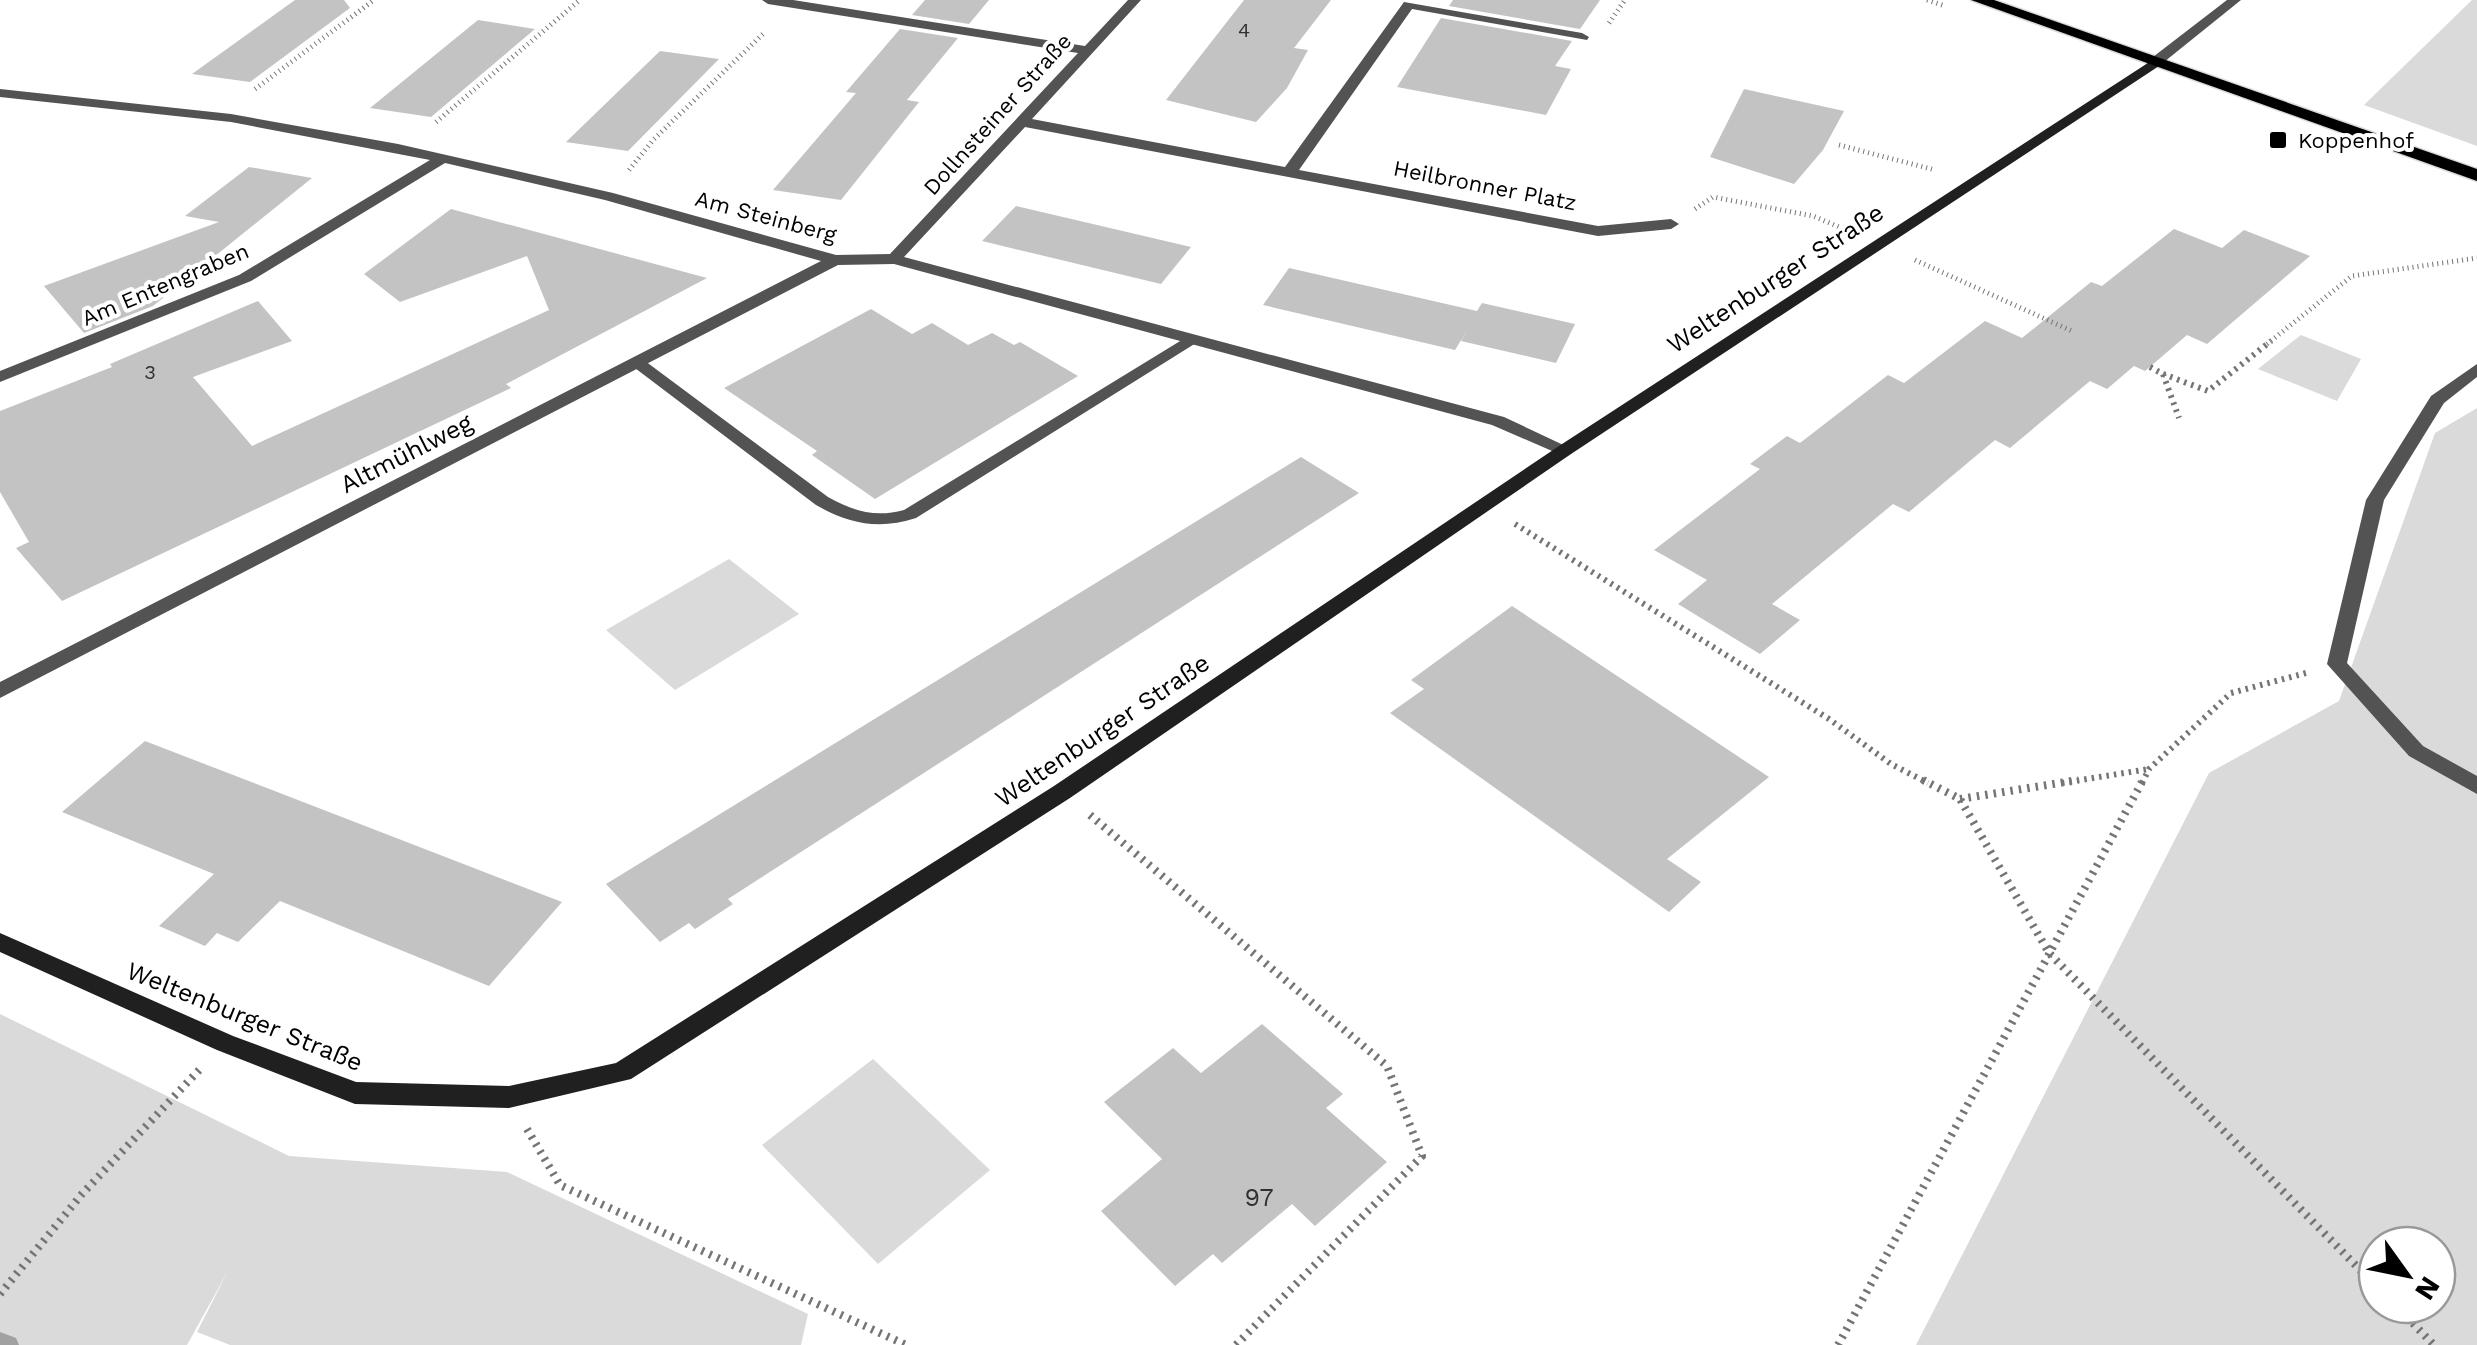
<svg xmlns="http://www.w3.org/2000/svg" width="2477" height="1345" viewBox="0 0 2477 1345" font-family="'Work Sans',sans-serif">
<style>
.green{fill:#dadada;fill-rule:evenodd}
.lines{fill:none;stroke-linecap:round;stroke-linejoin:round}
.stream{fill:#a1a1a1;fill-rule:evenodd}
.building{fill:#c3c3c3}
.primary-casing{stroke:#dbdbdb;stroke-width:3}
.path-far2{stroke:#757575;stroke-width:5;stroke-dasharray:1 4;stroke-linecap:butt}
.path-far1{stroke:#757575;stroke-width:6;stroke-dasharray:2.5 5;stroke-linecap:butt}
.path{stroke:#757575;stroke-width:8;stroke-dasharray:2.5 6;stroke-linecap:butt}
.lane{fill:#535353;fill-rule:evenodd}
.street{fill:#535353;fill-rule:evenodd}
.secondary{fill:#202020;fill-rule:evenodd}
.primary{fill:#000;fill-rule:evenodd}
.poi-dot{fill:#000;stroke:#fff;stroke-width:4}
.labels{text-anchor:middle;stroke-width:8;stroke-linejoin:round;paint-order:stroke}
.number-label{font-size:20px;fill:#313131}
.far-street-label{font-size:22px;fill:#000;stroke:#fff}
.far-poi-label{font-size:22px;fill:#000;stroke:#fff;text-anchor:start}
.street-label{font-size:25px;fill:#000;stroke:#fff}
.near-number-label{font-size:25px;fill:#313131}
</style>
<rect width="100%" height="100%" fill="#fff"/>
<!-- green -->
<g class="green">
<path d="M2472,0H2477V146L2364,105Z"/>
<path d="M2301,335L2361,359L2337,401L2258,369Z"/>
<path d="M2477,408V1345H1916L2209,773L2339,701L2435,433ZM2377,1245H2437V1305H2377Z"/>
<path d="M729,559L799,614L675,690L606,630Z"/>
<path d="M0,1014L289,1156L507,1172L808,1314L801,1345H230L197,1332L228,1271L187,1345H0Z"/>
<path d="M873,1059L990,1170L878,1264L762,1145Z"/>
</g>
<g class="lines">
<!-- stream -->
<path class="stream" d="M0,1332L16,1338L19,1345H0Z"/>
</g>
<!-- building -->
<g class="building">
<path d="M295,0H344L350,8L250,82L192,74Z"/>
<path d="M925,0H989L969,24L912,15Z"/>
<path d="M1244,0H1331L1294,48L1308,50L1287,88L1256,122L1166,100Z"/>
<path d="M1453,0H1600L1580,29L1449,6Z"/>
<path d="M1441,18L1572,41L1555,66L1571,69L1546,115L1397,87Z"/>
<path d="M478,20L535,29L431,117L370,108Z"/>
<path d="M900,29L958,38L907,100L919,102L841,200L773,190L856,93L846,92Z"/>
<path d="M660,51L719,59L628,151L566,142Z"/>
<path d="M1744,89L1844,111L1823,150L1794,184L1710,157Z"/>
<path d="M249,167L312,178L153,306L84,333L44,286L219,222L185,216Z"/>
<path d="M1016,206L1191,247L1161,284L982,241Z"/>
<path d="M451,209L707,278L506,384L511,388L62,601L16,548L29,542L0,492V411L112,367L110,364L258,301L292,341L193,377L252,446L549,310L527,256L400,302L364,274Z"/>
<path d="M2174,229L2222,248L2244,230L2310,256L2207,344L2187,335L2145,371L2134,366L2107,389L2090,381L2010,448L1995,440L1909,512L1893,504L1772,604L1800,620L1760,654L1678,604L1707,580L1654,550L1760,469L1750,464L1787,436L1800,443L1888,375L1904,383L1985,321L2022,338L2091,282L2102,286Z"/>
<path d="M1289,268L1477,311L1482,303L1575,324L1556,363L1461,341L1468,329L1455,350L1263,305Z"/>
<path d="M871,309L912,334L932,323L968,345L992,333L1014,345L1020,342L1078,376L875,499L812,455L817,451L724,388Z"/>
<path d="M1301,457L1359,493L728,899L733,904L695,929L689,923L660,942L606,884Z"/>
<path d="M1512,606L1769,777L1667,859L1701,882L1669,912L1390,713L1424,689L1411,680Z"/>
<path d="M145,741L562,902L489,986L280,901L238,942L217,933L205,946L159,926L214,874L62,812Z"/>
<path d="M1262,1024L1343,1094L1326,1108L1387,1162L1315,1226L1292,1204L1222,1263L1213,1254L1175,1286L1101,1211L1162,1159L1104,1102L1173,1048L1201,1073Z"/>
</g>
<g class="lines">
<defs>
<path id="primary" d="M1971,0H1994L2477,169V181Z"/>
</defs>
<!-- primary casing -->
<use href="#primary" class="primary-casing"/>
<!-- path-far2 -->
<g class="path-far2">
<path d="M1927,0L1945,6"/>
<path d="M1609,23L1625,0"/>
<path d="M255,89L374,0"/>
<path d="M436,122L580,0"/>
<path d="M1839,145L1935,170"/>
<path d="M629,170L654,139L764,33"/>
<path d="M1695,209L1713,197L1813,216L1844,229"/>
<path d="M1915,260L2074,332"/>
<path d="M2267,344L2352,276L2477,258"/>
</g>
<!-- path-far1 -->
<g class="path-far1">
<path d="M2150,367L2163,374L2179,418"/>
<path d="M2163,374L2208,391L2271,341"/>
<path d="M1515,524L1829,719L1891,764L1928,783"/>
<path d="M2062,783L2149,769"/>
<path d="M2142,783L2149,769L2231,693L2306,673"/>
</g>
<!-- path -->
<g class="path">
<path d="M1923,780L1960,799L2049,953L2377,1287"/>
<path d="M1960,799L2078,780"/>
<path d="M1090,815L1387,1066L1422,1156L1236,1345"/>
<path d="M527,1129L560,1185L906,1345"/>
<path d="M0,1294L82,1194L200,1069"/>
<path d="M2395,1305L2434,1345"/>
<path d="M1838,1345L2143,780"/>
</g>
<!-- lane -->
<g class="lane">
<path d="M1190,335L1196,337V343L916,518C879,530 849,524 816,505L627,362L635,357L641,358L828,497C853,511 875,518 904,510Z"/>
<path d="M2477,364V377L2444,403L2384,500L2347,663L2423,746L2477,776V794L2409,756L2327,664L2366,500L2431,396Z"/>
</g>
<!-- street -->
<g class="street">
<path d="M762,0H793L1085,46L1128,0H1141L1032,119L1285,167L1404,2L1582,33L1589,37L1587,40L1412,9L1299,170L1598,226L1671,219L1679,224L1671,229L1598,236L1025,127L904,257L1504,417L1574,450L1571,454H1559L1492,425L894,264L838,265L0,698V682L821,261L605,200L445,163L251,281L0,382V371L239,275L430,160L231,122L0,97V89L231,114L398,144L613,193L836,255L890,254L1078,53L768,4Z"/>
<path d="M2227,0H2241L2159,66H2149V60Z"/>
</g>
<!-- secondary -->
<path class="secondary" d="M2154,59L2161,63L2159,66L1571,454L1070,798L631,1079L509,1108L355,1104L217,1050L0,952V933L233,1036L356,1082L509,1086L616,1063L1054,786L1559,446Z"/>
<!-- primary -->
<use href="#primary" class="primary"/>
</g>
<!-- markers -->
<rect class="poi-dot" x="2268" y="130" width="20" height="20" rx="5"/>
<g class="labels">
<!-- number labels -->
<g class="number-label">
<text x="1244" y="37">4</text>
<text x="150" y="379">3</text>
</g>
<!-- far-street labels -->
<g class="far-street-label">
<text transform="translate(997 114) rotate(-48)" y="8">Dollnsteiner Straße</text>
<text transform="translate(1485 185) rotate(11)" y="8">Heilbronner Platz</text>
<text transform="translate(766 216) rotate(15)" y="8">Am Steinberg</text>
<text transform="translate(165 284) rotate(-23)" y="8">Am Entengraben</text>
</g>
<!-- far-poi labels -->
<g class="far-poi-label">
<text x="2298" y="148">Koppenhof</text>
</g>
<!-- street labels -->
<g class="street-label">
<text transform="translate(1775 278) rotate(-33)" y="9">Weltenburger Straße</text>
<text transform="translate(406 453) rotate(-27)" y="9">Altmühlweg</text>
<text transform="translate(1102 730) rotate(-34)" y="9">Weltenburger Straße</text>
<text transform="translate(245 1016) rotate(22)" y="9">Weltenburger Straße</text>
</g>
<!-- near-number labels -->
<g class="near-number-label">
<text x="1259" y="1206">97</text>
</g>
</g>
<!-- north arrow -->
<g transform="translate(2407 1275) rotate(123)"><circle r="48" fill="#ffffff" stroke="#999999" stroke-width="2.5"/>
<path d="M0-8L18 38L0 25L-18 38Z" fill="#000000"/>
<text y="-15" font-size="28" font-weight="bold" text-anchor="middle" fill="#000000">N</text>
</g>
</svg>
